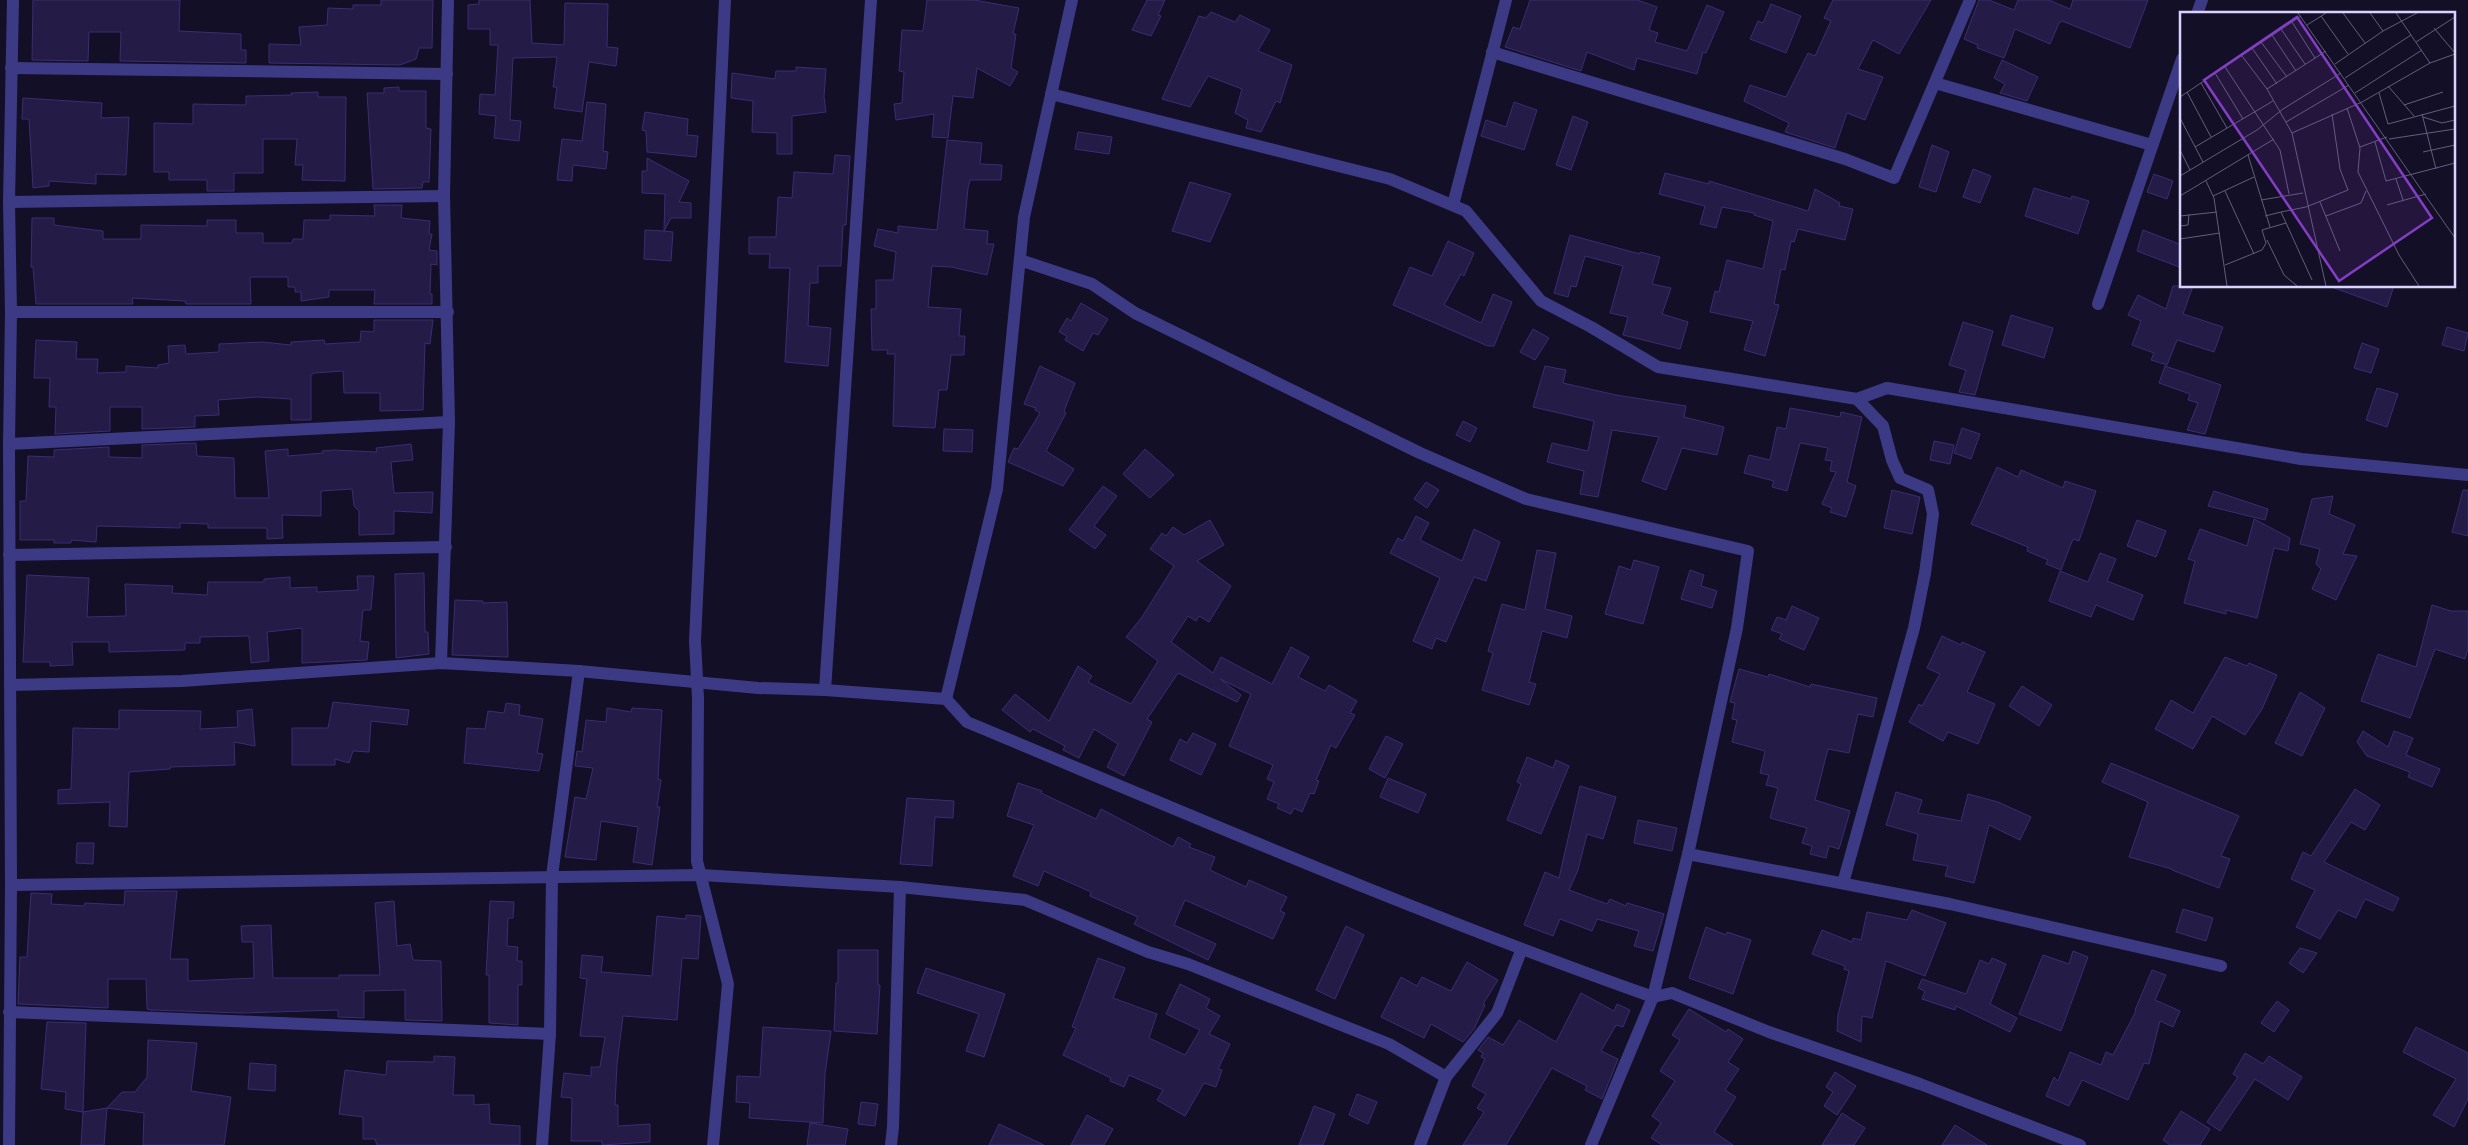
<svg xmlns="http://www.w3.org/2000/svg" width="2468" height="1145" viewBox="0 0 2468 1145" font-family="'Sofia Sans Condensed',sans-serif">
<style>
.building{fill:#241b47;stroke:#3b2d73}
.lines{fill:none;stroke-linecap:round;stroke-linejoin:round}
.minor{stroke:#3d3a85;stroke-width:12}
.inset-road{fill:none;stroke:#625e7d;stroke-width:1}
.view{fill:#843dc5;fill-opacity:0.15;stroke:#843dc5;stroke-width:2.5}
.inset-edge{fill:none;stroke:#d9d4ff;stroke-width:2.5}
</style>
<rect width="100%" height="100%" fill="#130f26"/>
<!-- building -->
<g class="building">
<path d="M33,0H180L179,31L241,34V50H246V63L120,61L121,32H89L88,61L32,60Z"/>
<path d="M381,0H433L432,48H419L416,59L400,65L269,63V44L301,45L299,27L327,25L328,8L353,9V5H381Z"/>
<path d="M479,0H530L532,43L564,45L565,3L608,4L607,47L618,48L616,66L589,62L582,112L554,108L557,87H553L557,57L513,58L510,120L521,121L519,141L494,138L496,116L479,114L480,94L495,95L498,45H490V29H468V5L479,4Z"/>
<path d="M927,0H974L1019,8L1013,34H1016L1011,68L1018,72L1010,86L977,68L973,98L953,96L948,138L932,137L934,114L896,120L894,104L902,103L904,72L899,71L902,30L923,31Z"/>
<path d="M1147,0H1165L1158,15L1161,16L1151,36L1132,30Z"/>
<path d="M1530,0H1637L1657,7L1649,30L1658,33L1655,42L1687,51L1707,5L1724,12L1706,53L1703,52L1697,74L1637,58L1634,70L1587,52L1581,71L1505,47L1513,27L1520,29Z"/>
<path d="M1833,0H1931L1899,54L1873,40L1858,69L1883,77L1865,120L1847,113L1835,148L1785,132L1789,123L1744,101L1750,85L1786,97L1808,53L1815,56L1831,21L1824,18Z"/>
<path d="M1979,0H1989L2014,10L2018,0H2049L2070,9L2073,0H2148L2130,48L2062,21L2059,23L2050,44L2015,29L2004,58L1977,48L1978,45L1964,39Z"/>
<path d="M1771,4L1801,16L1786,53L1750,39L1758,21L1763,23Z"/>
<path d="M1211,12L1235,22L1240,15L1270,30L1258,51L1292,65L1280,103L1276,101L1261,132L1246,128L1248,120L1235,113L1242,89L1208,76L1190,107L1162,99L1199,16L1206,18Z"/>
<path d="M2002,60L2038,77L2027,101L2000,93L2005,84L1994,78Z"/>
<path d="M796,67L826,69L824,97L826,112L792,116V154H777V133L752,132L753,101L731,98L732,73L775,79L776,71H796Z"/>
<path d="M399,87V91H426V128L431,129L429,182H423L422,188L373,189L367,93H384V88Z"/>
<path d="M318,92V97H346L345,181L302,180L303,165H295L297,139H263V173H234V191H207V180H169V172H154V123L193,124V104L246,105V96L292,95L291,93Z"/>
<path d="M23,98L102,103L101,118L129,117L126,175L96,174V184L49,181V186L33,188L29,119H22Z"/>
<path d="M587,102L606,104L603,151L608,152L606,169L573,165L572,181L557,180L562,139L582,141Z"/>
<path d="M1514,102L1537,110L1524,150L1481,136L1486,120L1506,127Z"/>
<path d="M645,112L688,119L687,135L698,136L696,157L647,152L646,131L642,130Z"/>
<path d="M1573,116L1588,122L1571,170L1556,165Z"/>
<path d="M1078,132L1112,137L1109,154L1075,149Z"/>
<path d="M947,140L982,143L980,164L1002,165L1001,180H970L968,188L964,229L988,231L987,244H994L987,275L951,267L932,266L928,307L961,309L959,336H965L964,355H951L947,390H939L935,428L893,426L895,354H887L888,350H872L871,309H876V280H893L896,252L874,246L878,229L898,233V226L937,230Z"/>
<path d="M1932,145L1949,152L1936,192L1919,187Z"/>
<path d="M835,155L850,156L846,225H843L841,266H818V283H810L808,326L831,328L828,366L785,362L790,268H769L770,254H749V237H776L778,197L792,198L794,172L833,174Z"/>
<path d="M647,158L689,181L679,202L691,203V218H671L664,231L673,232L671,261L644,259L645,230L664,231L665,194L642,193V171H647Z"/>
<path d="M1973,169L1991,176L1980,203L1963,197Z"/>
<path d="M1665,173L1709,184V181L1808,211L1815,189L1840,203L1839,206L1853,209L1845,240L1798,229L1794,242L1791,241L1785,270L1781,269L1774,304L1779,305L1765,356L1744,350L1753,321L1710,312L1715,291L1719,292L1727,260L1763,269L1773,221L1754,215V213L1722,207L1716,228L1700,224L1705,206L1659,194Z"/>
<path d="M2154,174L2173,181L2167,199L2147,192Z"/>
<path d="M1190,182L1231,194L1210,242L1172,231Z"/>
<path d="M2034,188L2071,199L2072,196L2089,201L2078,234L2025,216Z"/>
<path d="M374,205H402L401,218L430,221L429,234H432L429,250L437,251V265L431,264L430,294H432V304H374L375,290H329V297L301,301V292H295V287H288V277H250L251,304H186L185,301L132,298L133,304H36L33,267H31L32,218H54V225L103,231V239H141V225L207,226V220H236V233H263V243H292L293,239H303L304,220H330V215L375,216Z"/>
<path d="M2143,230L2182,245V268L2137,251Z"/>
<path d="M1570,235L1640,254V252L1660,257L1652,284L1671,288L1662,314L1688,322L1680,349L1623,335L1628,317L1610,313L1623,266L1585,256L1576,287L1571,286L1568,297L1554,293Z"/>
<path d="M1448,241L1474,253L1464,276L1461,274L1444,305L1481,323L1493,294L1512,302L1494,346H1488L1393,305L1410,267L1432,276Z"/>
<path d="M2173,286H2193L2183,314L2223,327L2214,352L2177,340L2167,365L2151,360L2154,353L2132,345L2141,321L2128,315L2138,295L2166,309Z"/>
<path d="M2335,286H2394L2387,307L2334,288Z"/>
<path d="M1081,303L1108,319L1098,335L1093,333L1083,351L1065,340L1067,336L1059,332L1067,318L1071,321Z"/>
<path d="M2011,315L2053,328L2044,358L2002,345Z"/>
<path d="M374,320H433L430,344L425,343L423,410L380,411V393H344L343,371L314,373L311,375V420H291V399L258,397L218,400L219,415L195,416V427L142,429V407H110V431L55,434L56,407H49L50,378H34L36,340L77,342L76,359H98L97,373L126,372V366L158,368V365L169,363L168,346L185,345L186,354L219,352V344L262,342L291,345V342L324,340L325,344L360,342L361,331L374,332Z"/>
<path d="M1963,322L1993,331L1975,395L1959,392L1966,370L1949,365Z"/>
<path d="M2447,327L2468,333L2464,351L2442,345Z"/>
<path d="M1533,329L1549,338L1535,360L1520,352Z"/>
<path d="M2362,343L2379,349L2371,373L2354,368Z"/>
<path d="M1040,366L1075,383L1064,411L1066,413L1046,451L1074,469L1063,486L1008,462L1014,448L1018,449L1040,413L1035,410L1036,408L1024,404Z"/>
<path d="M1545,366L1566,370L1563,383L1616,395L1686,406L1684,417L1724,427L1717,455L1682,448L1666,490L1642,481L1659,437L1612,430L1598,497L1580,494L1584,471L1547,462L1552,443L1588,451L1594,421L1533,407Z"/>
<path d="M2165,366L2221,385L2205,434L2187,430L2198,403L2188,400L2190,394L2159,383Z"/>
<path d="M2377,388L2398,394L2387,427L2366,420Z"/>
<path d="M1790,408L1840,417L1841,412L1862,417L1847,482L1856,486L1846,517L1830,512L1832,508L1822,504L1836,472L1830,471L1832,461L1825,460L1828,448L1800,443L1787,491L1772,487L1774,481L1744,473L1749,455L1770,460L1777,427L1786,429Z"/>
<path d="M1463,421L1477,428L1470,442L1456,435Z"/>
<path d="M1962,428L1980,434L1971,459L1954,453Z"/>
<path d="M944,429L973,430L972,452L943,451Z"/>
<path d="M1934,441L1954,445L1950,464L1930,460Z"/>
<path d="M196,443L197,456L234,458L235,498H269L265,451L288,449V456L323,453L322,451L334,450L377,452L376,448L411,444L413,460L391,462L394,493L433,492L432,513L394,511V534L359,535V511L354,506L352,489L321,491V516L282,515L283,538L267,539V528H208V524L180,523V528L97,526L96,542L71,540V543H54V540H20V501H26L28,456L54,457V450L109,447V457L142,458V445Z"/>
<path d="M1145,449L1174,475L1150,498L1123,474Z"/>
<path d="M1997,467L2018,477L2021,470L2063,488L2065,481L2096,491L2079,541L2073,539L2061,570L2046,564L2048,560L2027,551L2028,547L1971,524Z"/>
<path d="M1426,482L1439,490L1427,508L1414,499Z"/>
<path d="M1103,486L1117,496L1094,526L1106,535L1095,549L1069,530Z"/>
<path d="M1892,490L1920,497L1912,534L1884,528Z"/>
<path d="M2463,490H2468V536L2452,532Z"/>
<path d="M2214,491L2268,509L2265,520L2208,506Z"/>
<path d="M2333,496L2329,514L2355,525L2343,554L2357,556L2336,600L2312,589L2321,569L2316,564L2320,549L2300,544L2312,499Z"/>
<path d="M1416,516L1429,523L1420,540L1462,561L1474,529L1500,542L1486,581L1474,577L1446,642L1436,638L1432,649L1413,641L1440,578L1390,553L1398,538L1403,541Z"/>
<path d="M2254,519L2290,538L2288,551L2274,548L2257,618L2226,610V614L2184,603L2195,561L2188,559L2200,529L2247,546Z"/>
<path d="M1210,520L1224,545L1197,561L1231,586L1209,622L1199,616L1196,621L1188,616L1171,642L1213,673L1221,657L1272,684L1291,647L1309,657L1298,677L1325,691L1329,685L1357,701L1350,713L1355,715L1336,748L1331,745L1316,780L1319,781L1314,794L1310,793L1302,812L1294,808L1291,814L1277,808L1279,804L1267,799L1274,782L1267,779L1273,765L1229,746L1251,694L1220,679L1241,695L1237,702L1178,673L1147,719L1152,722L1124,776L1107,767L1118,744L1094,729L1079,758L1063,750L1065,746L1033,729L1030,732L1002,710L1015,694L1049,721L1078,666L1092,676L1088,682L1131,704L1158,661L1126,637L1142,617L1174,566L1150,549L1162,533L1166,536L1173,527L1184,535Z"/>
<path d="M2137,520L2166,531L2156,557L2127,546Z"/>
<path d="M1537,550L1556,553L1545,609L1572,616L1567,638L1542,631L1529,682L1536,684L1529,705L1482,690L1493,653L1488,651L1502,604L1525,610Z"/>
<path d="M2100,553L2116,559L2107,581L2143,595L2133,620L2096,605L2091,617L2049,601L2060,571L2088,582Z"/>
<path d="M1634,560L1659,567L1643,624L1605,614L1619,566L1631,570Z"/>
<path d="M1690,570L1704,575L1701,586L1717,591L1712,608L1681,599Z"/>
<path d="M424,573L425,632H428L429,654L396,658L395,574Z"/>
<path d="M27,575L89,578L87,617L126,616L125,584L173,586L172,593L207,595L208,582H264V579L290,577V588L317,587V592L358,590L357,576H374L371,610H363L360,641L369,642L367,660L302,663V628L267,632L269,661L251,663L249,636L200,637V643H185V650L109,652V642H72L73,665L50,666V662H23Z"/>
<path d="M455,600L483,601V603L507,602L508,657L452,655Z"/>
<path d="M2432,605L2451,611H2468V649L2465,659L2435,649L2410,718L2361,701L2378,654L2416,667Z"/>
<path d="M1792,606L1819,618L1804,650L1779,639L1782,634L1771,630L1777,617L1786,620Z"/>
<path d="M1942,636L1961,645L1962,642L1985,652L1967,692L1995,704L1978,744L1948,732L1943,741L1909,722L1919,704L1922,706L1940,674L1927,668Z"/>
<path d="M2225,657L2247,666L2249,663L2277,675L2262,709L2245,735L2212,716L2193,749L2155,729L2171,700L2193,713Z"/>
<path d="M1739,669L1768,677L1769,674L1810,687L1811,684L1877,698L1873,717L1858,714L1849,753L1828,749L1815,800L1850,811L1839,849L1829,846L1826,858L1810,854L1812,846L1802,843L1807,828L1770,818L1778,788L1766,785L1769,775L1760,773L1765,751L1732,742L1737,720L1732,719L1735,703L1730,702Z"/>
<path d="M2022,686L2052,705L2039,726L2009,706Z"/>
<path d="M2300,692L2325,708L2302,756L2275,743Z"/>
<path d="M333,702L409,710L407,725L371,721L369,752L353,751L349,763L335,759V765H292V728H328Z"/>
<path d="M506,703L520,705L519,715L543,719L537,753L543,754L539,771L464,763L467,728L485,729L488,711L504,713Z"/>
<path d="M607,708L631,712L632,708L662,710L658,779L661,780L657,807H660L652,865L633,862L638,827L601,821L596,860L565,857L575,797L586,799L593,768L575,766L577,751L582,752L586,720L606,722Z"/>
<path d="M252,709L255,746L234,742L235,765L170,767V769L129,772L127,827L109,826L110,802L58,804V790L71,789L73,728L119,729V710L201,711L200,729L238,727L237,711Z"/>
<path d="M2363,731L2388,747L2394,731L2413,738L2406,755L2440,769L2432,787L2408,777L2410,772L2367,756L2357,742Z"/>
<path d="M1193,733L1216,744L1201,775L1170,760L1180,739L1187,743Z"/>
<path d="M1386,736L1403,744L1385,778L1369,769Z"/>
<path d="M1527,757L1553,768L1556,760L1569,766L1541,834L1507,820L1521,784L1517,782Z"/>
<path d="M2111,763L2239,816L2221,856L2230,859L2219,888L2172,870V869L2129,857L2148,802L2102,782Z"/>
<path d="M1388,778L1426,794L1418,813L1380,797Z"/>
<path d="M1018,783L1042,791L1041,793L1096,819L1101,809L1173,847L1178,837L1191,844L1189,847L1215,857L1210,870L1246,887L1249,880L1287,897L1280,911L1285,913L1273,939L1185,900L1174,925L1216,944L1208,960L1134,924L1138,917L1090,896L1091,892L1044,871L1038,886L1013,876L1034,825L1007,816Z"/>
<path d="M1580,786L1616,797L1603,839L1587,834L1578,870L1569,890L1607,904L1610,899L1626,906L1627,903L1664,914L1653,951L1634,946L1639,931L1597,919L1592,931L1560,919L1553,936L1524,925L1545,872L1559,878Z"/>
<path d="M2355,789L2380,805L2365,830L2351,822L2324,862L2399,898L2393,911L2365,899L2356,918L2338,910L2320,939L2296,927L2315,890L2291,879L2303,852L2311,856Z"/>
<path d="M1896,792L1922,800L1918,813L1961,821L1968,794L1998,802L2031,817L2020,840L1989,825L1974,883L1945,876L1948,866L1913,860L1918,834L1886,825Z"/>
<path d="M907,798L954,801L953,818L935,817L932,866L900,864Z"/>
<path d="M1638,820L1677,828L1672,851L1634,843Z"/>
<path d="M77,843H94L93,864L76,863Z"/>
<path d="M125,891H177L170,959H188V981L254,978L253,942H242L241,926L271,925L273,978H339V975H380L375,903L394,901L397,946L410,944L413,960L441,961L442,1021L405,1020V990L364,991V1018L338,1017V1010L243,1013L151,1010L147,1009L146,979H108V1008L18,1004L20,957H27L31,893L52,894L51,904L84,906L85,903L124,905Z"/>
<path d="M490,901L514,902L513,918H508L507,946L518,947L517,961H522V985H518V1025L489,1023V975H486Z"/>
<path d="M2183,909L2213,918L2206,941L2176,932Z"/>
<path d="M1912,910L1946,923L1925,976L1886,961L1872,1018L1862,1016L1861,1042L1837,1031L1838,1015L1849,971L1844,969L1845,966L1812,954L1822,930L1852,942L1853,938L1861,940L1867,912L1907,920Z"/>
<path d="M686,915L701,916L698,959L682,958L677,1020L623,1016L617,1064L615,1105H618V1126L650,1124V1142L602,1145V1141H571L572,1098L561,1097L564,1073L591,1076V1067H600L605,1037L580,1036L587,979L580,978L582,955L603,957L601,972L652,976L657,916L686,919Z"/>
<path d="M1346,926L1364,935L1335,999L1316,990Z"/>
<path d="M1706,927L1726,935L1727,932L1751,940L1733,994L1689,978Z"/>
<path d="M2300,948L2317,953L2303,973L2289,963Z"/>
<path d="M838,950H878V985H880L877,1034L834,1031L836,983H838Z"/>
<path d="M2073,951L2088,957L2061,1031L2019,1014L2043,955L2069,964Z"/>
<path d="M1098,958L1125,968L1113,998L1157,1014L1149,1038L1185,1055L1200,1030L1166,1014L1180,984L1210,999L1206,1008L1220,1016L1209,1034L1230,1044L1218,1069L1222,1070L1216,1087L1204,1083L1185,1116L1157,1100L1163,1090L1129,1075L1124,1087L1110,1081L1111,1078L1063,1055L1076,1028L1072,1027Z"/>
<path d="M1992,958L2006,964L1990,1004L2017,1018L2010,1032L1956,1006L1955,1010L1922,999L1925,991L1918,988L1922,979L1966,994L1980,960L1989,964Z"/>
<path d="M1467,962L1498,980L1483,1004L1485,1005L1474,1029L1463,1042L1431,1024L1424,1038L1381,1017L1401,977L1417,986L1422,977L1451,991Z"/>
<path d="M926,968L1005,994L984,1057L966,1051L979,1014L917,993Z"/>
<path d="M2152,970L2166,975L2155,1000L2180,1011L2173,1027L2160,1021L2149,1064L2144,1063L2128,1100L2082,1080L2069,1106L2046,1096L2054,1077L2058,1081L2070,1052L2101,1065L2106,1052L2113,1055L2136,1011L2135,1010Z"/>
<path d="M1581,993L1614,1011L1617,1004L1630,1010L1623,1027L1616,1025L1601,1051L1618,1059L1602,1099L1585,1090L1587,1086L1552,1068L1506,1145H1463L1484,1112L1477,1108L1486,1094L1472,1086L1485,1059L1481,1057L1483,1053L1478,1050L1488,1037L1503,1045L1519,1020L1556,1042Z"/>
<path d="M2277,1001L2289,1010L2274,1032L2261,1023Z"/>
<path d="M1689,1009L1726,1032L1728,1029L1743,1039L1728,1062L1739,1069L1725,1090L1736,1097L1714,1132L1733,1145H1662L1651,1138L1661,1123L1652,1116L1675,1081L1660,1071L1680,1040L1672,1035Z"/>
<path d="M47,1022L86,1023L83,1112L65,1109L66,1092L41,1089Z"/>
<path d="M763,1027L831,1031L825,1074L823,1123L749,1118L750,1103L736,1102L737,1076L760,1077Z"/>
<path d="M2416,1027L2468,1053V1099L2454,1127L2433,1115L2456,1079L2403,1052Z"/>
<path d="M148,1040L197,1043L191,1091L231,1097L224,1145H143L144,1113L107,1108L122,1092H135L147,1077Z"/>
<path d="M2245,1053L2263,1064L2269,1056L2302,1077L2288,1100L2255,1079L2220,1131L2207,1122L2238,1077L2233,1074Z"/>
<path d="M434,1056L455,1057L453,1095H474V1105L489,1104L490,1124L520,1126V1145H377L375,1139H363V1117L339,1114L345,1070L386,1075L387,1061L434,1062Z"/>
<path d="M250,1063L276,1065L275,1091L248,1089Z"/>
<path d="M1835,1072L1856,1086L1837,1115L1824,1106L1833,1092L1826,1087Z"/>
<path d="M1357,1094L1377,1102L1368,1124L1349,1115Z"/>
<path d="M861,1102L878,1104L875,1126L858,1124Z"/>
<path d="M1314,1106L1335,1114L1323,1145H1299Z"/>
<path d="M107,1108L104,1145H81L83,1112Z"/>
<path d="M2181,1111L2210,1129L2200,1145H2170L2163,1140Z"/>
<path d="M1842,1113L1865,1128L1854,1145H1822Z"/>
<path d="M1087,1115L1113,1129L1104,1145H1071Z"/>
<path d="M810,1123L848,1129L845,1145H807Z"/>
<path d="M999,1124L1044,1145H989Z"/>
<path d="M1955,1125L1987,1145H1942Z"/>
</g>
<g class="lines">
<!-- minor -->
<g class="minor">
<path d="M2197,14L2202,0"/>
<path d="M1492,52L1845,159L1894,178L1970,0"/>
<path d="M11,68L447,74"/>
<path d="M1935,83L2152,145"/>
<path d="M1051,94L1390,179L1466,211L1541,301L1591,327L1658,367L1857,399L1887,388L2301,459L2468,475"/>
<path d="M9,202L444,196"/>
<path d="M1453,205L1506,0"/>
<path d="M1020,260L1092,284L1135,313L1420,453L1526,499L1748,551L1737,628L1688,854L1653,997L1591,1145"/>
<path d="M2098,304L2182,59"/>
<path d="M11,312H448"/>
<path d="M9,444L449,422"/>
<path d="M9,555L446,547"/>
<path d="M441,663L449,422L444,196L448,0"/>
<path d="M10,685L182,681L441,663L579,671L758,688L825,690L946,699L967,722C1195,817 1421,915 1653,997L1672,993L1769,1032L1920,1084L2080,1145"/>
<path d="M825,690L871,0"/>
<path d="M946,699L997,489L1024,217L1072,0"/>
<path d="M1688,854L1950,904L2221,966"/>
<path d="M1843,883L1914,628L1925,573L1933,514L1928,490L1900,478L1892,460L1883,426L1857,399"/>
<path d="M11,885L701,875L900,887L1025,900L1148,952L1188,964L1389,1044L1446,1077"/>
<path d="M9,1012L550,1034"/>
<path d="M9,1145L11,885L9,444L11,312L9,202L13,0"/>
<path d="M542,1145L550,1034L552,876L579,671"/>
<path d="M713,1145L728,984L697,861L698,698L695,641L725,0"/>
<path d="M891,1145L893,1127L900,887"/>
<path d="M1420,1145L1446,1077L1497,1013L1521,951"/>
</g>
</g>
<!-- overview -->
<g transform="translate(2180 12)">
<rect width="275" height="275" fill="#130f26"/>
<path class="inset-road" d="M118,1L275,226M163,1L185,31M190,1L203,19M216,1L250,51M141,4L168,42M112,10L135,46M127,13L146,1M254,16L275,41M101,17L125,52M92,23L116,59M81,30L107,65M236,30L275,5M72,36L97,72M62,44L87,77L112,121L146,274M155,52L203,19L237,1M45,55L100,138L109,182M35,61L63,107M165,66L231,23M21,71L47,116M208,74L234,104M87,77L146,39M7,80L31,125M175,81L242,38M199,81L208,112L275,94M0,85L121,4M224,93L263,80M167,96L180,136L178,160L219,243L239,274M242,102L256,157M243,105L262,111L275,108M0,106L23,150M106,110L169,73M112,121L182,90L250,51L275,42M209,127L275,117M195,130L206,169L275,151M15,135L93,89M180,135L207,125M0,138L10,158M243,140L275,133M68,143L90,215M0,164L77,118L103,97L161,61M216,167L223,188M26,169L34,186L47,274M45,179L74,242M0,184L94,127M33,184L74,165M81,188L123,181M140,190L160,239M207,193L246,182M101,200L126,195L168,178L160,157L152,102M0,204L37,200M85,204L101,200L132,268M146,204L181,191L186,179M0,214L8,213L9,202M0,227L40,221M87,228L104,263L117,274M45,253L82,238L86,231L82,218L106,211"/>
<path class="view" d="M117,5L252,206L159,269L24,68Z"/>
<rect width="275" height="275" class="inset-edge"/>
</g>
</svg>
